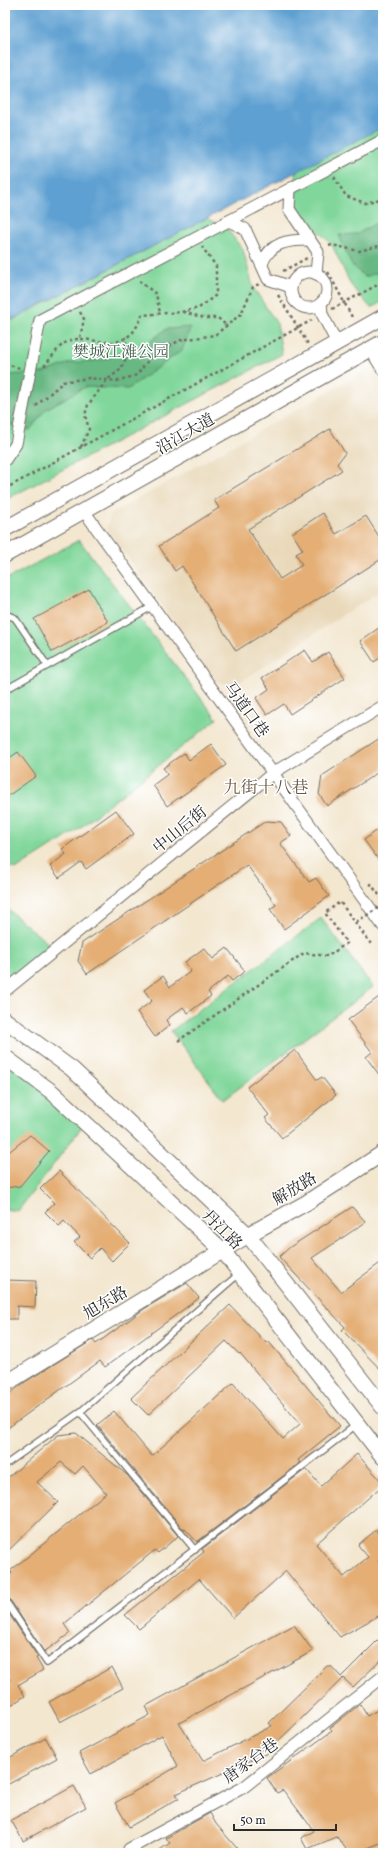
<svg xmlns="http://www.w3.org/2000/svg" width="388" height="1858" viewBox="0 0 388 1858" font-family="Vollkorn,'Noto Serif SC',serif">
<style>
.built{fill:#e9d9ba}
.green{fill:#81d79b;stroke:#568163}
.forest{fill:#68b883;stroke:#4a7257}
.water{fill:#5ea0d2;stroke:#44667e}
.building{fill:#e4ae74}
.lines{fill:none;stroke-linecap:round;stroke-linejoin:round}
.lane-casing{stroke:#716d65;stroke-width:8}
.street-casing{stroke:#716d65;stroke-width:13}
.secondary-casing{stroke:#716d65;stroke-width:17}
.path{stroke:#716d65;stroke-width:2.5;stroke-dasharray:3 3;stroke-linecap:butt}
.lane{stroke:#fff;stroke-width:5.5}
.street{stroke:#fff;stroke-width:11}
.secondary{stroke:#fff;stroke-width:15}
.path-bridge{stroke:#716d65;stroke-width:2.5;stroke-dasharray:3 3;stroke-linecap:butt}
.labels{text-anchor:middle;stroke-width:3;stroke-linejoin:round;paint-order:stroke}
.park-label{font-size:16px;fill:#455f4d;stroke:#fff}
.street-label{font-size:16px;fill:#2b2b2b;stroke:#fff}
.neighbourhood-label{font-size:17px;fill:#6c5945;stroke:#fff}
</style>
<rect width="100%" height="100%" fill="#fff"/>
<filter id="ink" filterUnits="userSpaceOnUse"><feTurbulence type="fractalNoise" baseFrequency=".025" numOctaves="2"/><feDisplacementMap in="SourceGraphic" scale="8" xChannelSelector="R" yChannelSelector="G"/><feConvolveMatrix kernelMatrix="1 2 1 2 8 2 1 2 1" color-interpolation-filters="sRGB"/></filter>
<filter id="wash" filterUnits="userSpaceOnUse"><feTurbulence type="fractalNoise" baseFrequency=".012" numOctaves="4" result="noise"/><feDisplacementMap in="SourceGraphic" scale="16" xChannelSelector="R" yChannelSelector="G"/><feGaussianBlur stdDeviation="0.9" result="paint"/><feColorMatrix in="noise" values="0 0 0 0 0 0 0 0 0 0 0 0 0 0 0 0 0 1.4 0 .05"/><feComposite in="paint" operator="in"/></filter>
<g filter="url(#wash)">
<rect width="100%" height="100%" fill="#f3e7d0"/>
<!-- built -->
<path class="built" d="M383,361V589L234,686L216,682L107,528L111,514Z"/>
<!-- green -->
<g class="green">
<path d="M383,127V301L371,308L351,285L332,245L317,230L308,225L296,202L295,171Z"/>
<path d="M207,218L227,229L243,250L253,287L277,324L282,354L5,500V324Z"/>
<path d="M79,540L217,719L76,831L17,869L5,866V580Z"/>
<path d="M5,907L56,950L5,991Z"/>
<path d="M321,918L373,987L223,1100L171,1031Z"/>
<path d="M5,1057L85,1123L18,1211L5,1209Z"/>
</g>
<!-- forest -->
<g class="forest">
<path d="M383,219V270L365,277L351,264L339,235L357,234Z"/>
<path d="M191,327L182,350L128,389L85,387L46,409L30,430L5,423V375L42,373L70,363L102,360L149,342L166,329Z"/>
</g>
<!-- water -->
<path class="water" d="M5,5H383V127L5,323Z"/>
<g id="blocks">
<!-- building -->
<g class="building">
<path d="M330,429L345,453L337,464L342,470L248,529L280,579L302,565L296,554L303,550L292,533L323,513L336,534L366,516L383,543V558L236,651L182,566L175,571L159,546L219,508L214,500Z"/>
<path d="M89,589L108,622L52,652L34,619Z"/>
<path d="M383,625V656L374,662L360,641Z"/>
<path d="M305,650L313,662L328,652L345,678L290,714L284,704L267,715L256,698L269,689L262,678Z"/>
<path d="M383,736V769L327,806L319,794L322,776Z"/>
<path d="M211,744L226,765L167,806L153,785L168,774L163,768L184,753L189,760Z"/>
<path d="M18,752L36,776L5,798V761Z"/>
<path d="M116,810L134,834L86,869L81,862L59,878L50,866L66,854L62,849Z"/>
<path d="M266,821L281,822L291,836L280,843L309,882L316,878L329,896L284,929L270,909L276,905L247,865L87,974L78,961L82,943Z"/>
<path d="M383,826V866L364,840Z"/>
<path d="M204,948L213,959L227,948L245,971L232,981L228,976L208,992L211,996L188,1013L183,1007L166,1020L170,1025L155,1037L137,1012L152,1001L144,990L163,976L170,987L191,971L185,962Z"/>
<path d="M383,994V1080L366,1057L372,1052L348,1020Z"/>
<path d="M295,1050L317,1080L322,1077L336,1095L282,1138L265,1118L269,1115L247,1087Z"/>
<path d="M30,1135L49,1151L20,1186L5,1188V1155Z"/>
<path d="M59,1171L130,1243L112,1261L100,1248L90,1258L74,1242L80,1237L64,1221L59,1226L45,1212L54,1203L40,1189Z"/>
<path d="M352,1207L366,1222L312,1258L341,1292L383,1261V1372L342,1330L345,1327L279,1257L290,1247Z"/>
<path d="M5,1280L36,1281L35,1307L17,1306V1319H5Z"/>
<path d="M187,1283L199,1298L105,1367L100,1361L5,1430V1397L25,1382L93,1340L96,1344L144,1309Z"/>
<path d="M230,1305L266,1343L268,1341L340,1426L298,1460L300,1463L197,1542L185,1529L184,1530L97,1425L114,1411L152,1456L233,1383L283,1439L300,1424L240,1353L239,1354L226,1341L148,1415L131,1398Z"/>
<path d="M76,1433L127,1475L178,1536L158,1553L155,1550L64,1624L70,1633L44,1652L9,1598L5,1596V1578L12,1573L10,1571L106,1493L83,1466L75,1474L61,1462L37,1482L58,1502L5,1554V1480L58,1435Z"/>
<path d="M357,1454L383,1483V1485L316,1544L344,1577L368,1557L358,1545L376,1530L383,1538V1557L378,1561L383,1567V1613L380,1615L340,1637L286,1571L233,1618L199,1579L139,1629L125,1615L204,1552L202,1549L306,1469L321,1486Z"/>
<path d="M5,1608L38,1657L36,1658L43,1670L18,1685L25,1696L5,1709V1682L10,1680L5,1672Z"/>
<path d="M294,1625L313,1651L179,1723L203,1761L272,1726L269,1723L327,1666H331L341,1677L383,1635V1658L353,1687L343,1678L270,1749L272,1751L176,1794L179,1798L129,1827L115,1803L178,1766L162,1735L91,1774L79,1753L150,1715L146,1706Z"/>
<path d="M112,1667L123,1688L60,1722L49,1702Z"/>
<path d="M360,1704L367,1716L383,1707V1842L355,1853H349L337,1837L307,1849L301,1838L314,1831L283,1790L277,1793L267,1778L332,1731L330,1728Z"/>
<path d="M46,1738L57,1758L5,1786V1760Z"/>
<path d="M74,1786L86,1807L23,1841L11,1820Z"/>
<path d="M210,1813L216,1824L241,1853H155L170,1843L166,1838Z"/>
</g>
</g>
</g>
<g filter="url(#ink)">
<use href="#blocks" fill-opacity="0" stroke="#716d65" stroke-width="1"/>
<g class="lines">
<defs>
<g id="lane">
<path d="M5,614L15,618L47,665"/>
<path d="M5,690L153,606"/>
<path d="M80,1412L195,1550"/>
<path d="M5,1465L80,1412L240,1273"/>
<path d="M5,1600L47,1663L356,1425"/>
</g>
<g id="street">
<path d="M290,189L289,209L318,252L316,274"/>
<path d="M229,221L245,229L268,279L291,287"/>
<path d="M262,264C270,242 288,240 309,240"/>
<circle cx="309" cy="290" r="18"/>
<path d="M321,303L322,314L337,343"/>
<path d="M370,349L383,370"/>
<path d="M5,460L16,444L40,320L383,140"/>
<path d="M84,511L383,926"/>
<path d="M5,991L273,773L383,706"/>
<path d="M128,1853L129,1849L244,1787L383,1676"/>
</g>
<g id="secondary">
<path d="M5,529L383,317"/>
<path d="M5,555L383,342"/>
<path d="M5,1020L72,1069L248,1235L383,1407"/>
<path d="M5,1057L52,1092L223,1251L383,1457"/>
<path d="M5,1384L248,1235L306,1203L383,1153"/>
</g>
</defs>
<!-- lane casing -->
<use href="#lane" class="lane-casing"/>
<!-- street casing -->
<use href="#street" class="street-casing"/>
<!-- secondary casing -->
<use href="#secondary" class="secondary-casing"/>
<!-- path -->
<g class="path">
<path d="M334,177L346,196L365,203L380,199L383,195"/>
<path d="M380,199L383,206"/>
<path d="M329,246L332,245L359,251L383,245"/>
<path d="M283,271L307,258"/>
<path d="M328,272L353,319"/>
<path d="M139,281L156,294L160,313"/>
<path d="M278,295L308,344"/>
<path d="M332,309L383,282"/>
<path d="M80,312L84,319L80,338"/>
<path d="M183,312L205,318H218L227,326"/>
<path d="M5,364L20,368"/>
<path d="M44,366C50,360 58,347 65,343C85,330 111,355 133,332C137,327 140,320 142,315L181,312L199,308L216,295V266L202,247"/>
<path d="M36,406L63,382L88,378L117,381L137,375L153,354L181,340L215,335L241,314L253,287L259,284"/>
<path d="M81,447L89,429L85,415L88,405L107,380L121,369L127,356L125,337"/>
<path d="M5,489L312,320"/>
<path d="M370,883L383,900"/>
<path d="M178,1041L304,953L328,956L347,943L325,913L340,902L371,944"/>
</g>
<!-- lane -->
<use href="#lane" class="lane"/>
<!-- street -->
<use href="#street" class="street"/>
<!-- secondary -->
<use href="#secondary" class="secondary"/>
<!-- path-bridge -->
<path class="path-bridge" d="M356,922L383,905"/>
</g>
</g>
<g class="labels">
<!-- park labels -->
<g class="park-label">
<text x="121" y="357">樊城江滩公园</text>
</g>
<!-- street labels -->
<g class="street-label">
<text transform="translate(185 433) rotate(-30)" y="6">沿江大道</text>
<text transform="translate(247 709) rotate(54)" y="6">马道口巷</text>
<text transform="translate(179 829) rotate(-39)" y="6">中山后街</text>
<text transform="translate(294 1188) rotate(-31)" y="6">解放路</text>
<text transform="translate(223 1229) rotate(45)" y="6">丹江路</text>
<text transform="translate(105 1302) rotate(-31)" y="6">旭东路</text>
<text transform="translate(250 1760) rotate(-36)" y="6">唐家台巷</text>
</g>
<!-- neighbourhood labels -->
<g class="neighbourhood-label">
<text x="266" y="793">九街十八巷</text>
</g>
</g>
<!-- margin -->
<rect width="388" height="1858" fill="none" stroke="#fff" stroke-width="20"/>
<!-- scale -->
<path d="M234 1824v6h102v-6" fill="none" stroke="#2b2b2b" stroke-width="2"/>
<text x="240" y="1824" font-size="12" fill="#2b2b2b" stroke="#ffffff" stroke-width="3" paint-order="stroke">50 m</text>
</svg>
